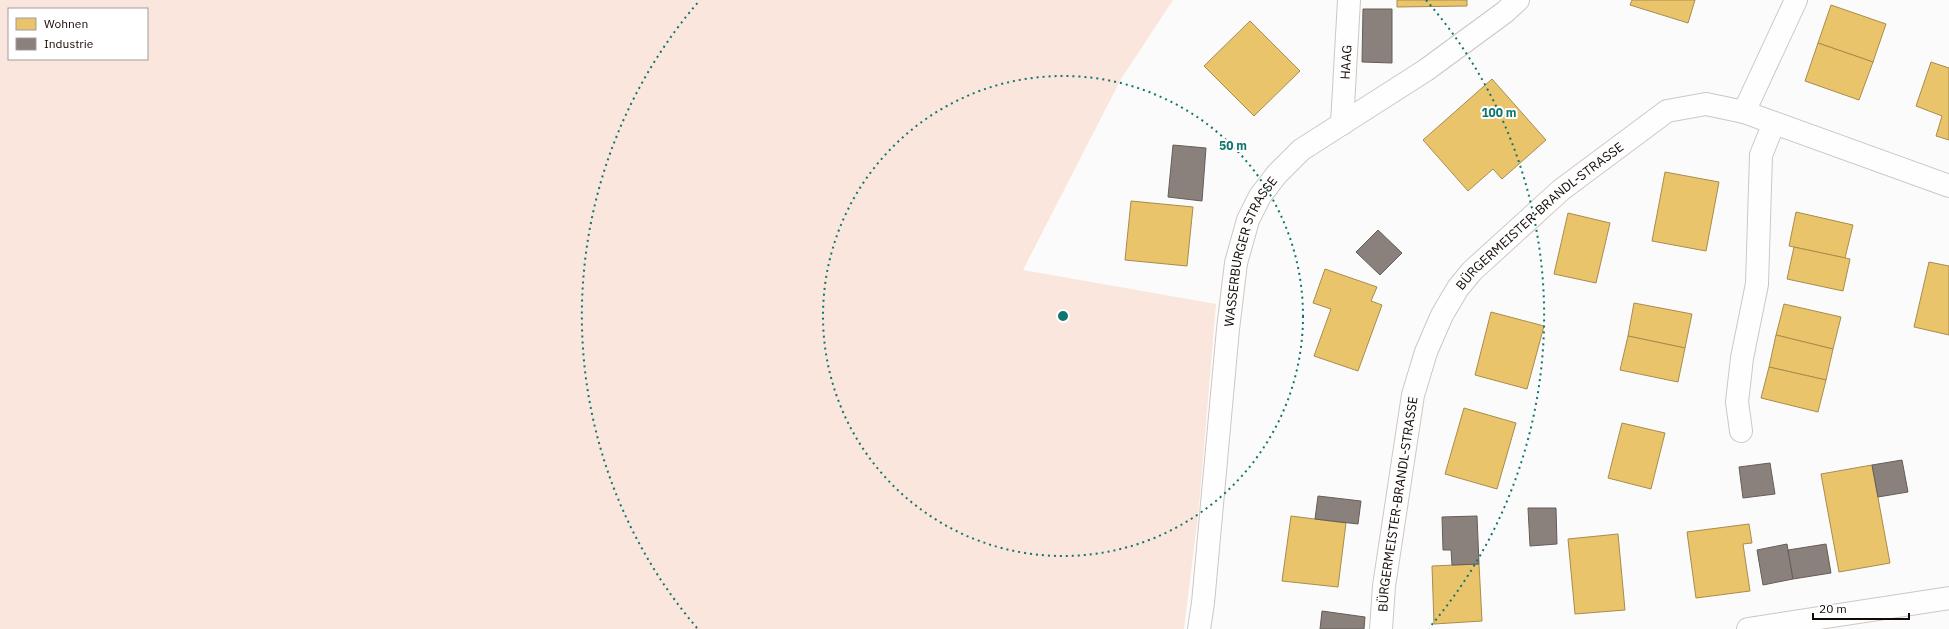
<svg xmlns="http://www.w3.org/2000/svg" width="1949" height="629" viewBox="0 0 1949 629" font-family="'IBM Plex Sans',sans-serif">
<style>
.green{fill:#fae6dc;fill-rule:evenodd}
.homes{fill:#e9c46a;stroke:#a98c4c}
.industry{fill:#8a817c;stroke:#675d58}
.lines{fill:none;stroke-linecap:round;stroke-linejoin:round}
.minor-casing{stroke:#cdc7c4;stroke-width:24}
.major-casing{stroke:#cdc7c4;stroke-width:24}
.minor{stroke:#fefefe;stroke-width:22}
.major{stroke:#fefefe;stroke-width:22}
.ring{fill:none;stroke:#0f766e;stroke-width:2;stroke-dasharray:2 4}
.labels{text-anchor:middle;stroke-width:4;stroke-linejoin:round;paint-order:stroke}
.street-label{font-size:13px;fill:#150a05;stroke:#fff}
.centre{fill:#0f766e;stroke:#fff;stroke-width:2}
.ring-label{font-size:12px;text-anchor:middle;font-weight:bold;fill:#0f766e;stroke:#fff;stroke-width:4;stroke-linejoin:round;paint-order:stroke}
</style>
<rect width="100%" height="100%" fill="#fbfbfb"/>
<!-- green -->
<path class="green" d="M0,0H1173L1121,79L1023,270L1216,304L1199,507L1184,629H0ZM9,9H147V59H9Z"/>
<!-- homes -->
<g class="homes">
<path d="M1397,0H1467V6L1397,7Z"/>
<path d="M1632,0H1695L1688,23L1630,5Z"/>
<path d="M1831,5L1886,24L1873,62L1818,43Z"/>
<path d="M1250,21L1300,71L1254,116L1204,66Z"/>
<path d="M1818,43L1873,62L1859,100L1805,81Z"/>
<path d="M1931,62L1949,68V140L1936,136L1942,116L1916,106Z"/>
<path d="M1492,79L1546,140L1502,179L1493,169L1468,191L1423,140Z"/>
<path d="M1665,172L1719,182L1706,251L1652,241Z"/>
<path d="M1131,201L1193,207L1187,266L1125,260Z"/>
<path d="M1796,212L1853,225L1845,258L1789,246Z"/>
<path d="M1568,213L1610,223L1596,283L1554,274Z"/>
<path d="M1794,247L1850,259L1843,291L1787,279Z"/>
<path d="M1929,262L1949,266V335L1914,327Z"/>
<path d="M1325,269L1377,287L1371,301L1382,305L1358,371L1314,356L1331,309L1313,303Z"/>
<path d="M1634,303L1692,314L1685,348L1628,336Z"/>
<path d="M1784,304L1841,317L1833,349L1776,335Z"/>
<path d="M1491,312L1544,326L1527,389L1475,375Z"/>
<path d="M1776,335L1833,349L1826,380L1769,367Z"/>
<path d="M1628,336L1685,348L1678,382L1620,370Z"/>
<path d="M1769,367L1826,380L1818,412L1761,398Z"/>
<path d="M1464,408L1516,423L1497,489L1445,474Z"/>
<path d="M1622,423L1665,433L1651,489L1608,478Z"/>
<path d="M1872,465L1890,563L1839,572L1821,474Z"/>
<path d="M1291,516L1346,523L1338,587L1282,581Z"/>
<path d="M1749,524L1752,543L1743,544L1750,591L1696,598L1687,532Z"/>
<path d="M1618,534L1625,610L1575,614L1568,539Z"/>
<path d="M1479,564L1482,621L1434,624L1432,566Z"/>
</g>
<!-- industry -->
<g class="industry">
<path d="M1363,9H1392V63L1362,62Z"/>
<path d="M1173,145L1206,148L1202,201L1168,197Z"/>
<path d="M1378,230L1402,253L1380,275L1356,252Z"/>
<path d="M1902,460L1908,492L1878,497L1872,465Z"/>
<path d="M1770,463L1775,494L1743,498L1739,467Z"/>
<path d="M1318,496L1361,501L1358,524L1315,519Z"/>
<path d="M1528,508H1556L1557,544L1530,546Z"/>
<path d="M1477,516L1479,564L1452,565L1451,550H1443L1442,517Z"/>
<path d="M1787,544L1793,579L1763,585L1757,550Z"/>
<path d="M1826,544L1831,573L1793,579L1788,550Z"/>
<path d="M1322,611L1365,617L1364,629H1320Z"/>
</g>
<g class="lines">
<defs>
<g id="minor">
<path d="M1744,112L1796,0"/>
<path id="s1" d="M1342,124L1349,0"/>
<path d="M1741,431L1737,402L1742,358L1757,284L1761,155L1774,123"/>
<path id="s2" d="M1381,629L1384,586L1413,395L1426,352L1442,315L1458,288L1472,271L1561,190L1667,111L1706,104L1744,112L1949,186"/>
<path d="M1748,629L1949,598"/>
</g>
<g id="major">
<path id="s3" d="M1199,629L1203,603L1228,329L1236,263L1248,220L1260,196L1277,174L1301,150L1426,70L1505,12L1518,0"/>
</g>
</defs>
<!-- minor casing -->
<use href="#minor" class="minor-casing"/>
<!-- major casing -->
<use href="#major" class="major-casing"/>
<!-- minor -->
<use href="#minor" class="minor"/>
<!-- major -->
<use href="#major" class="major"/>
</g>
<!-- distance rings -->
<g class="ring">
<circle cx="1063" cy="316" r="240"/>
<path d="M697 628A481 481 0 0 1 700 0M1426 0A481 481 0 0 1 1429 628"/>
</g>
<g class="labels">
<!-- street labels -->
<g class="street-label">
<text dy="5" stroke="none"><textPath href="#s1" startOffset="62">HAAG</textPath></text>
<text dy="5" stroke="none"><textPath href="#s2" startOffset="462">BÜRGERMEISTER-BRANDL-STRASSE</textPath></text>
<text dy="5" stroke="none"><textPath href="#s3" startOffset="383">WASSERBURGER STRASSE</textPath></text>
<text dy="5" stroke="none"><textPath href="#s2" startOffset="126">BÜRGERMEISTER-BRANDL-STRASSE</textPath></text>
</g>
</g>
<circle cx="1063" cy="316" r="6" class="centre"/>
<g class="ring-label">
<text x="1499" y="117">100 m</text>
<text x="1233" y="150">50 m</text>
</g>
<!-- legend -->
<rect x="8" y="8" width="140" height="52" fill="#ffffff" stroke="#a19d9b"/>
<rect x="16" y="18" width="20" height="12" fill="#e9c46a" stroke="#a19d9b"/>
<text x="44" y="28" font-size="12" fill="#150a05">Wohnen</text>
<rect x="16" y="38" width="20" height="12" fill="#8a817c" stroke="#a19d9b"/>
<text x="44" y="48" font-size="12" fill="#150a05">Industrie</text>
<!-- scale -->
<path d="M1813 613v6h96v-6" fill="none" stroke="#150a05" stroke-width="2"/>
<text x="1819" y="613" font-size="12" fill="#150a05" stroke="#ffffff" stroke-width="3" paint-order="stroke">20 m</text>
</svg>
